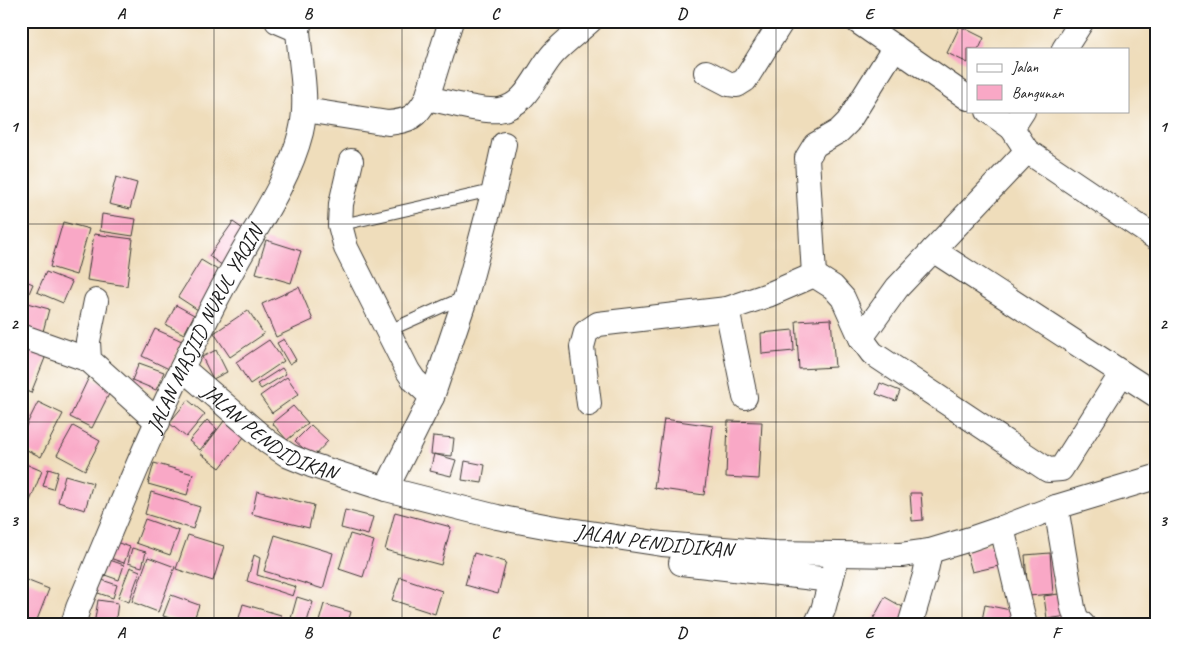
<svg xmlns="http://www.w3.org/2000/svg" width="1177" height="646" viewBox="0 0 1177 646" font-family="Caveat,sans-serif">
<style>
.building{fill:#f9a8c6}
.lines{fill:none;stroke-linecap:round;stroke-linejoin:round}
.lane-casing{stroke:#3c3934;stroke-width:13}
.street-casing{stroke:#3c3934;stroke-width:26}
.lane{stroke:#fff;stroke-width:11}
.street{stroke:#fff;stroke-width:24}
.grid{fill:none;stroke:#1c1c1c;stroke-width:1;stroke-opacity:0.55}
.labels{text-anchor:middle;stroke-width:4;stroke-linejoin:round;paint-order:stroke}
.street-label{font-size:21px;fill:#1c1c1c;stroke:#fff}
.neatline{fill:none;stroke:#1c1c1c;stroke-width:2}
.grid-label{font-size:16px;text-anchor:middle;font-weight:bold;fill:#1c1c1c}
</style>
<rect width="100%" height="100%" fill="#fff"/>
<filter id="ink" filterUnits="userSpaceOnUse"><feTurbulence type="fractalNoise" baseFrequency=".02" numOctaves="2"/><feDisplacementMap in="SourceGraphic" scale="10" xChannelSelector="R" yChannelSelector="G"/><feConvolveMatrix kernelMatrix="1 2 1 2 8 2 1 2 1" color-interpolation-filters="sRGB"/></filter>
<filter id="wash" filterUnits="userSpaceOnUse"><feTurbulence type="fractalNoise" baseFrequency=".0096" numOctaves="4" result="noise"/><feDisplacementMap in="SourceGraphic" scale="20" xChannelSelector="R" yChannelSelector="G"/><feGaussianBlur stdDeviation="1.12" result="paint"/><feColorMatrix in="noise" values="0 0 0 0 0 0 0 0 0 0 0 0 0 0 0 0 0 1.4 0 .05"/><feComposite in="paint" operator="in"/></filter>
<g filter="url(#wash)">
<rect width="100%" height="100%" fill="#efddbb"/>
<g id="blocks">
<!-- building -->
<g class="building">
<path d="M960,26L984,38L979,49H968V63L947,53Z"/>
<path d="M116,177L137,183L130,209L109,204Z"/>
<path d="M102,214L136,219L133,236L100,231Z"/>
<path d="M63,222L89,229L76,275L50,267Z"/>
<path d="M233,222L250,234L226,268L209,256Z"/>
<path d="M94,234L133,239L127,286L87,280Z"/>
<path d="M266,240L301,251L291,283L256,273Z"/>
<path d="M201,260L221,272L198,310L178,297Z"/>
<path d="M46,272L72,282L63,303L37,292Z"/>
<path d="M21,279L33,284L27,298L21,296Z"/>
<path d="M299,287L313,320L276,337L262,304Z"/>
<path d="M27,303L49,309L41,339L21,334V323Z"/>
<path d="M176,305L194,315L184,334L166,325Z"/>
<path d="M248,310L264,334L230,357L214,333Z"/>
<path d="M831,319L835,367L799,369L796,321Z"/>
<path d="M155,329L182,341L169,369L142,356Z"/>
<path d="M793,330L794,351L762,354L761,333Z"/>
<path d="M284,339L296,360L289,364L277,343Z"/>
<path d="M269,340L284,361L250,384L236,362Z"/>
<path d="M21,343L47,353L31,393L21,389Z"/>
<path d="M216,350L227,372L213,379L202,357Z"/>
<path d="M139,363L164,372L156,390L132,380Z"/>
<path d="M282,368L286,374L261,389L257,384Z"/>
<path d="M89,377L112,388L92,428L70,417Z"/>
<path d="M287,377L299,394L272,413L260,396Z"/>
<path d="M880,383L900,391L896,401L876,394Z"/>
<path d="M188,400L205,414L186,437L169,423Z"/>
<path d="M38,402L63,414L41,457L21,447V436Z"/>
<path d="M293,406L308,423L287,440L272,423Z"/>
<path d="M664,419L713,426L704,495L654,488Z"/>
<path d="M207,420L217,429L200,450L189,441Z"/>
<path d="M224,421L244,437L220,468L200,453Z"/>
<path d="M728,421L762,422L759,479L726,477Z"/>
<path d="M311,425L328,441L313,457L295,441Z"/>
<path d="M73,426L100,441L85,470L57,455Z"/>
<path d="M433,436L454,438L452,456L431,454Z"/>
<path d="M434,454L456,460L451,476L430,471Z"/>
<path d="M465,461L485,465L482,483L462,480Z"/>
<path d="M21,462L42,471L30,501L21,497Z"/>
<path d="M154,463L193,474L187,495L148,484Z"/>
<path d="M48,469L58,472L53,489L43,486Z"/>
<path d="M65,475L93,483L85,510L58,502Z"/>
<path d="M257,491L314,505L309,528L252,514Z"/>
<path d="M151,492L200,507L193,529L145,514Z"/>
<path d="M910,493H921L923,520L912,521Z"/>
<path d="M21,500L28,503L21,518Z"/>
<path d="M345,510L373,517L368,535L341,528Z"/>
<path d="M395,512L451,527L441,565L385,550Z"/>
<path d="M145,519L179,531L170,555L136,543Z"/>
<path d="M350,534L374,541L363,577L339,569Z"/>
<path d="M188,535L224,546L213,581L176,569Z"/>
<path d="M275,535L333,553L323,589L264,571Z"/>
<path d="M113,541L130,547L124,563L107,557Z"/>
<path d="M997,543L1003,565L972,572L966,550Z"/>
<path d="M132,548L146,552L142,567L128,563Z"/>
<path d="M474,553L506,562L498,594L465,585Z"/>
<path d="M1050,553L1053,594L1028,596L1025,555Z"/>
<path d="M254,555L260,558L257,575L296,587L293,596L247,581Z"/>
<path d="M148,557L175,567L158,612L132,602Z"/>
<path d="M107,559L124,565L119,580L102,574Z"/>
<path d="M130,567L140,571L129,602L118,598Z"/>
<path d="M400,577L442,591L435,614L392,600Z"/>
<path d="M21,578L49,589L35,625L21,621Z"/>
<path d="M99,579L117,585L113,598L95,592Z"/>
<path d="M1066,593L1068,616L1047,619L1044,596Z"/>
<path d="M171,595L199,605L192,625L163,616Z"/>
<path d="M297,597L313,602L306,625L290,622Z"/>
<path d="M885,597L908,610L900,625H870Z"/>
<path d="M98,600L118,603L115,625H94Z"/>
<path d="M243,604L281,615L279,625H237Z"/>
<path d="M324,604L351,612L347,625H318Z"/>
<path d="M985,605L1021,612L1018,625H981Z"/>
<path d="M925,618L941,625H922Z"/>
</g>
</g>
</g>
<g filter="url(#ink)">
<use href="#blocks" fill-opacity="0" stroke="#3c3934" stroke-width="1"/>
<g class="lines">
<defs>
<g id="lane">
<path d="M340,225L494,190"/>
<path d="M388,331L464,297"/>
</g>
<g id="street">
<path d="M277,21L298,30"/>
<path d="M857,21L968,98"/>
<path d="M1064,49L1082,21"/>
<path d="M706,72L729,84L737,85L745,80L782,21"/>
<path d="M427,98L451,21"/>
<path d="M305,110L388,123C409,121 417,117 427,98C446,102 482,112 499,110C527,106 536,73 553,54C564,42 578,32 590,21"/>
<path d="M988,111L1012,128"/>
<path d="M1023,111L1012,128L1027,151L1156,238"/>
<path d="M351,161L341,204L340,225L346,248L408,371L414,380L432,397"/>
<path d="M933,250L1156,395"/>
<path d="M814,275L807,158L815,145L839,131L848,122L895,47"/>
<path d="M96,301L88,341L89,360L158,422"/>
<path d="M727,309L745,397"/>
<path d="M21,336L89,360"/>
<path d="M861,338L897,288L1027,151"/>
<path id="s1" d="M182,368L268,442L289,456L311,465L386,489L497,517L550,527L662,544L774,553L901,555L930,551L970,539L1002,528L1056,507L1156,477"/>
<path d="M589,404L582,347L586,332L598,324L727,309L768,295L814,275L833,287L843,298L861,338L872,353L1048,470L1061,469L1122,373"/>
<path d="M386,489L432,397L466,296L494,190L504,144"/>
<path d="M1056,507L1073,608L1076,618L1083,625"/>
<path d="M1002,528L1025,625"/>
<path d="M681,563L831,580"/>
<path id="s2" d="M73,625L78,608C118,513 156,416 204,324C217,297 232,270 247,244C268,209 291,172 301,132C309,99 300,63 298,30L300,21"/>
<path d="M816,625L823,610L835,565"/>
<path d="M910,625L925,575L930,551"/>
</g>
</defs>
<!-- lane casing -->
<use href="#lane" class="lane-casing"/>
<!-- street casing -->
<use href="#street" class="street-casing"/>
<!-- lane -->
<use href="#lane" class="lane"/>
<!-- street -->
<use href="#street" class="street"/>
</g>
</g>
<!-- grid -->
<path class="grid" d="M214,21V625M402,21V625M588,21V625M776,21V625M962,21V625M21,224H1156M21,422H1156"/>
<g class="labels">
<!-- street labels -->
<g class="street-label">
<text dy="7" stroke="none"><textPath href="#s2" startOffset="324">JALAN MASJID NURUL YAQIN</textPath></text>
<text dy="7" stroke="none"><textPath href="#s1" startOffset="110">JALAN PENDIDIKAN</textPath></text>
<text dy="7" stroke="none"><textPath href="#s1" startOffset="515">JALAN PENDIDIKAN</textPath></text>
</g>
</g>
<!-- margin -->
<rect width="1177" height="646" fill="none" stroke="#fff" stroke-width="55"/>
<!-- legend -->
<rect x="967" y="48" width="162" height="65" fill="#ffffff" stroke="#a4a4a4"/>
<rect x="977" y="64" width="25" height="8" fill="#ffffff" stroke="#a4a4a4"/>
<text x="1012" y="72" font-size="15" fill="#1c1c1c">Jalan</text>
<rect x="977" y="85" width="25" height="15" fill="#f9a8c6" stroke="#a4a4a4"/>
<text x="1012" y="98" font-size="15" fill="#1c1c1c">Bangunan</text>
<rect x="28" y="28" width="1122" height="590" class="neatline"/>
<g class="grid-label">
<text x="121" y="19">A</text>
<text x="308" y="19">B</text>
<text x="495" y="19">C</text>
<text x="682" y="19">D</text>
<text x="869" y="19">E</text>
<text x="1056" y="19">F</text>
<text x="14" y="132">1</text>
<text x="1163" y="132">1</text>
<text x="14" y="329">2</text>
<text x="1163" y="329">2</text>
<text x="14" y="526">3</text>
<text x="1163" y="526">3</text>
<text x="121" y="638">A</text>
<text x="308" y="638">B</text>
<text x="495" y="638">C</text>
<text x="682" y="638">D</text>
<text x="869" y="638">E</text>
<text x="1056" y="638">F</text>
</g>
</svg>
